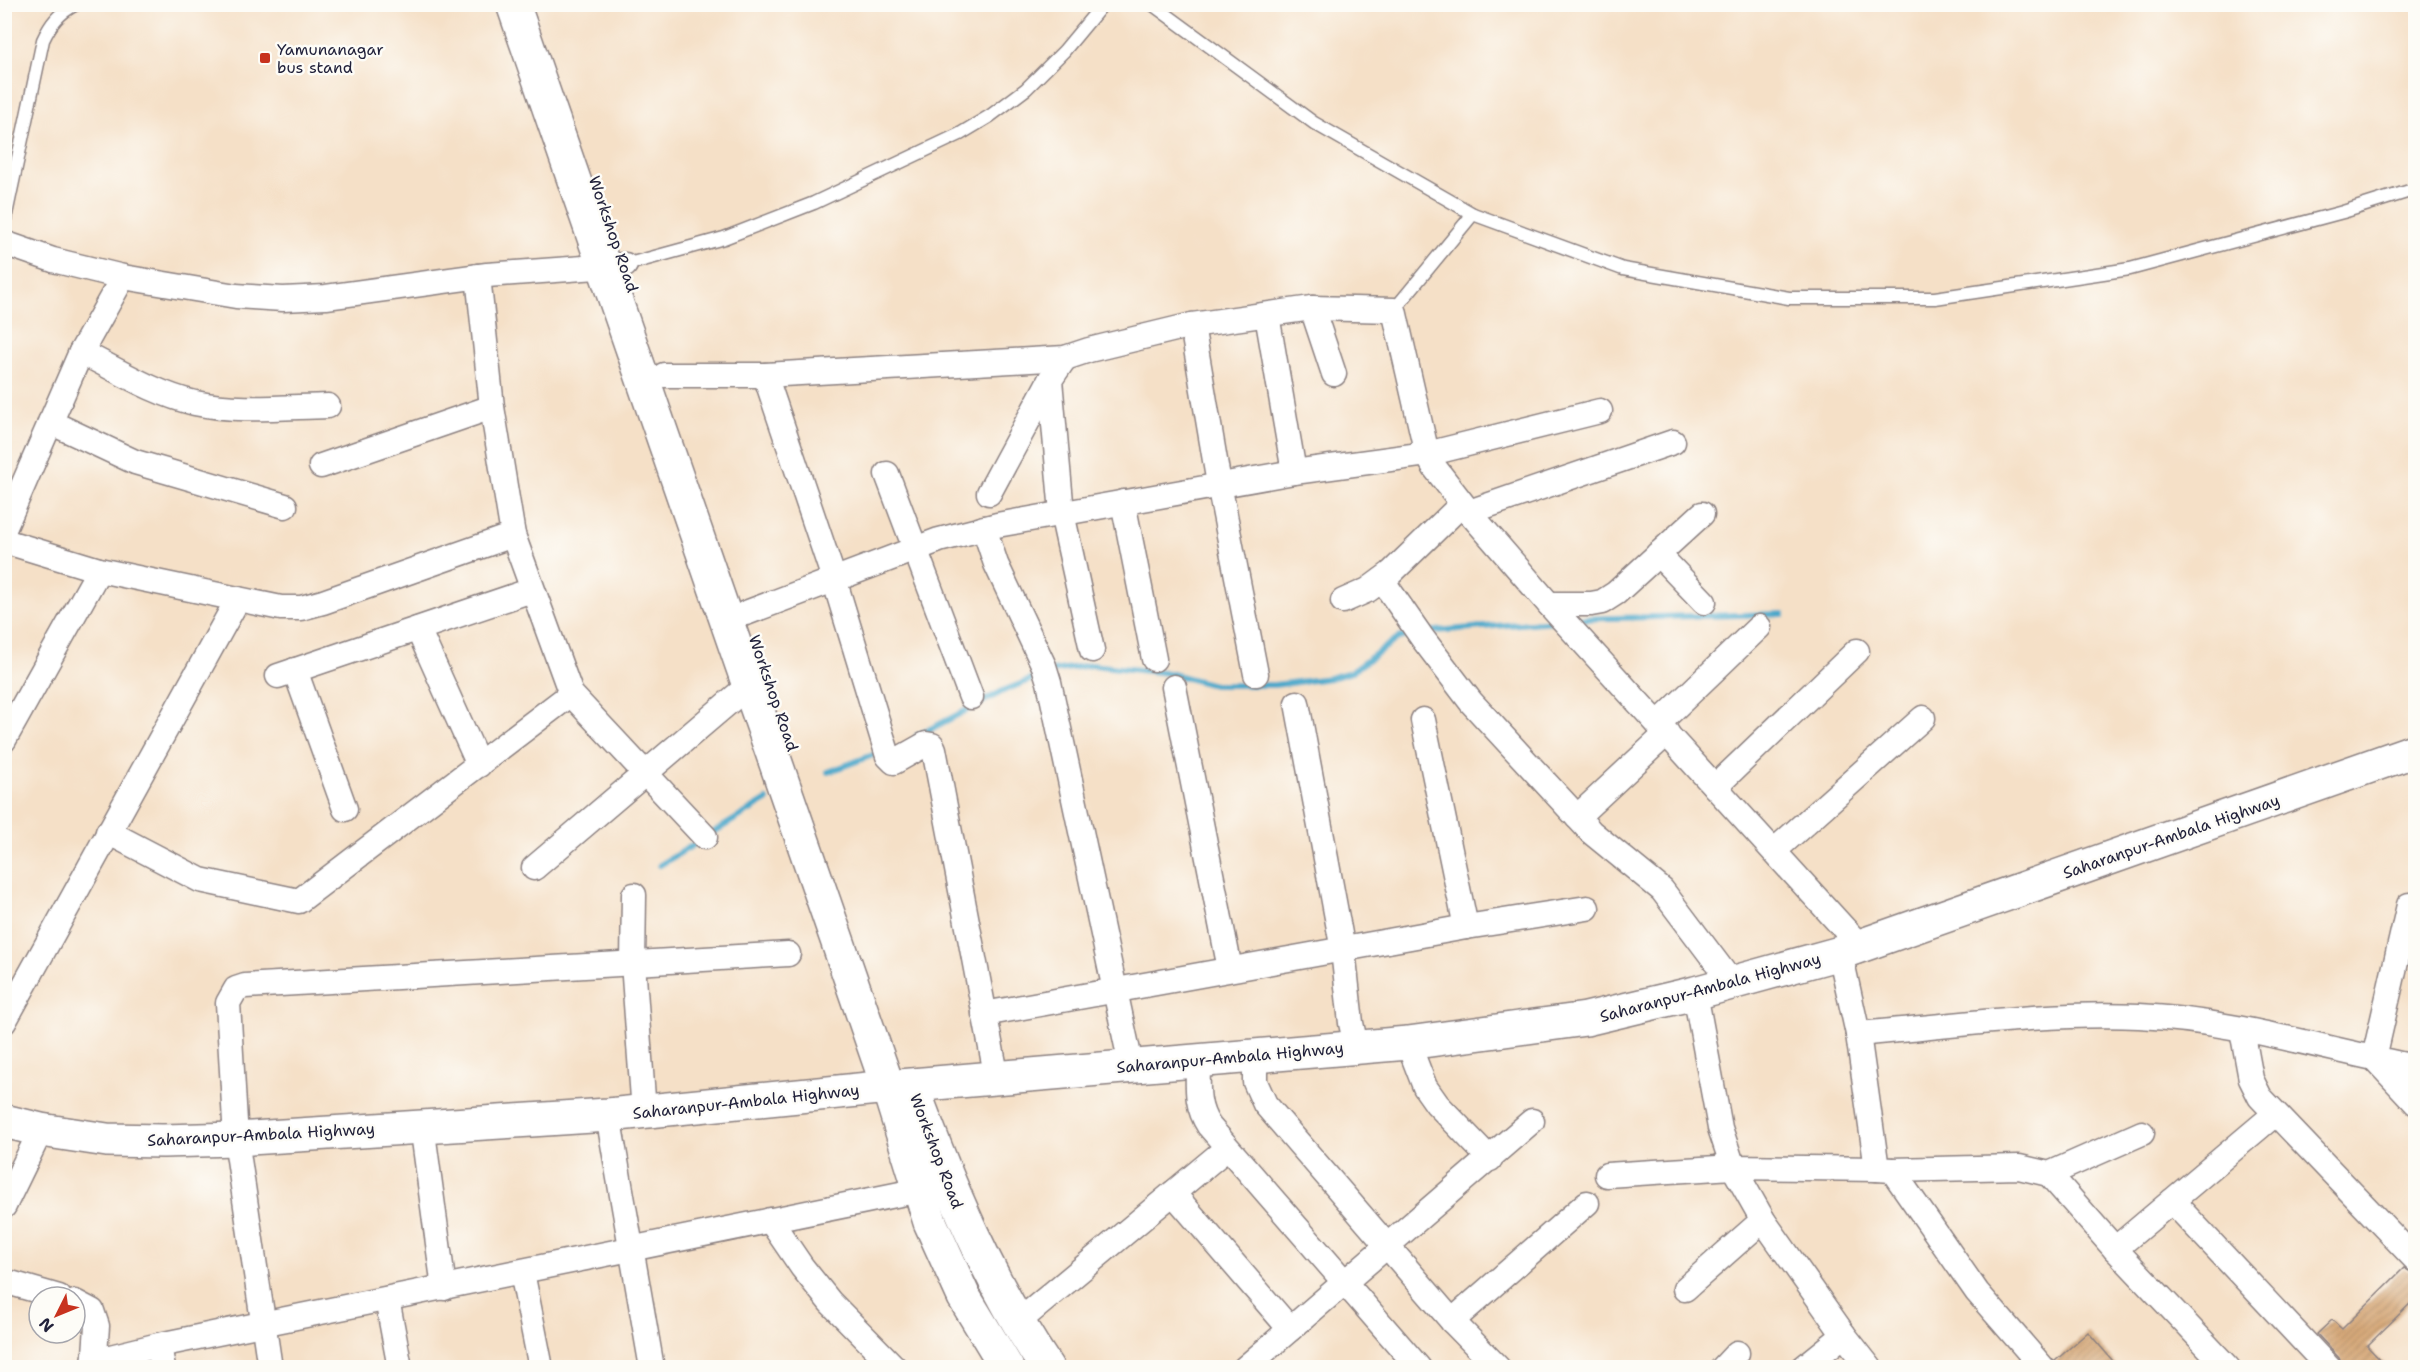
<svg xmlns="http://www.w3.org/2000/svg" width="2420" height="1372" viewBox="0 0 2420 1372" font-family="'Shantell Sans',sans-serif">
<style>
.lines{fill:none;stroke-linecap:round;stroke-linejoin:round}
.stream{stroke:#4ca8ca;stroke-width:6}
.building{fill:url(#building-hatch)}
.lane-casing{stroke:#8c8181;stroke-width:15}
.street-casing{stroke:#8c8181;stroke-width:27}
.secondary-casing{stroke:#8c8181;stroke-width:36}
.primary-casing{stroke:#8c8181;stroke-width:36}
.lane{stroke:#fff;stroke-width:12}
.street{stroke:#fff;stroke-width:24}
.secondary{stroke:#fff;stroke-width:33}
.primary{stroke:#fff;stroke-width:33}
.poi-dot{fill:#c8321e;stroke:#fdfcf7;stroke-width:2}
.labels{text-anchor:middle;stroke-width:5;stroke-linejoin:round;paint-order:stroke}
.poi-label{font-size:16px;fill:#22223b;stroke:#fdfcf7;text-anchor:start}
.street-label{font-size:16px;fill:#22223b;stroke:#fdfcf7}
</style>
<defs>
<pattern id="building-hatch" width="6" height="6" patternUnits="userSpaceOnUse" patternTransform="scale(1.5)"><rect width="6" height="6" fill="#d6a878"/><path d="M-1 1l2-2M0 6l6-6M5 7l2-2" fill="none" stroke="#b79069"/></pattern>
</defs>
<rect width="100%" height="100%" fill="#fdfcf7"/>
<filter id="ink" filterUnits="userSpaceOnUse"><feTurbulence type="fractalNoise" baseFrequency=".0167" numOctaves="2"/><feDisplacementMap in="SourceGraphic" scale="12" xChannelSelector="R" yChannelSelector="G"/><feConvolveMatrix kernelMatrix="1 2 1 2 8 2 1 2 1" color-interpolation-filters="sRGB"/></filter>
<filter id="wash" filterUnits="userSpaceOnUse"><feTurbulence type="fractalNoise" baseFrequency=".008" numOctaves="4" result="noise"/><feDisplacementMap in="SourceGraphic" scale="24" xChannelSelector="R" yChannelSelector="G"/><feGaussianBlur stdDeviation="1.35" result="paint"/><feColorMatrix in="noise" values="0 0 0 0 0 0 0 0 0 0 0 0 0 0 0 0 0 1.4 0 .05"/><feComposite in="paint" operator="in"/></filter>
<g filter="url(#wash)">
<rect width="100%" height="100%" fill="#f5e0c7"/>
<g class="lines">
<!-- stream -->
<g class="stream">
<path d="M1570,619L1783,614"/>
<path d="M1424,632L1554,621"/>
<path d="M1052,671L1091,665L1168,673L1214,685H1274L1330,678L1351,672L1398,638L1414,634"/>
<path d="M917,736L1005,690L1043,675"/>
<path d="M828,772L881,752"/>
<path d="M709,835L767,800"/>
<path d="M660,865L700,841"/>
</g>
</g>
<g id="blocks">
<!-- building -->
<g class="building">
<path d="M2404,1268L2415,1274V1299L2367,1346L2388,1368H2344L2339,1358L2317,1334L2332,1320L2342,1329Z"/>
<path d="M2088,1332L2119,1368H2057L2055,1361Z"/>
</g>
</g>
</g>
<g filter="url(#ink)">
<use href="#blocks" fill-opacity="0" stroke="#8c8181" stroke-width="1.5"/>
<g class="lines">
<defs>
<g id="lane">
<path d="M1152,4L1314,123L1473,214L1623,269L1789,298H1935L2130,269L2343,212L2416,189"/>
<path d="M4,224L43,40C51,23 59,13 76,4"/>
<path d="M625,265L724,238L814,203L960,134L990,116L1026,89L1064,51L1103,4"/>
<path d="M1394,310L1473,214"/>
</g>
<g id="street">
<path d="M4,243L53,260L123,277L236,296L283,299L326,297L487,275L625,265"/>
<path d="M478,276L492,407L513,535L571,694L705,837"/>
<path d="M1312,308L1334,374"/>
<path d="M1267,315L1294,472"/>
<path d="M1192,325L1219,484L1256,674"/>
<path d="M81,352C117,370 155,394 195,403C238,412 284,407 328,406"/>
<path d="M1065,358L1050,380L1062,513L1092,650"/>
<path d="M664,375H765L1065,358L1089,350L1192,325L1312,308L1394,310L1427,454L1435,468L1469,512L1554,610L1860,946"/>
<path d="M765,375L834,579L888,756L894,762L926,744L932,745L934,749L997,1079"/>
<path d="M50,422L135,462L285,506"/>
<path d="M321,466L492,407"/>
<path d="M887,474L971,697"/>
<path d="M989,493L1050,380"/>
<path d="M1123,502L1154,659"/>
<path d="M1469,512L1673,442"/>
<path d="M984,528L996,564L1044,666L1049,682L1131,1065"/>
<path d="M4,529L81,352L123,277"/>
<path d="M4,541L99,570"/>
<path d="M1658,554L1704,602"/>
<path d="M1382,580L1423,639L1471,702L1591,832L1662,890L1732,983"/>
<path d="M1343,601L1368,590L1391,573L1462,504"/>
<path d="M1549,604H1591L1602,602L1616,593L1702,514"/>
<path d="M746,613L939,540L997,525L1294,472L1427,454L1600,411"/>
<path d="M418,629L479,765"/>
<path d="M295,670L345,809"/>
<path d="M278,676L532,590"/>
<path d="M1174,687L1230,969"/>
<path d="M1297,703L1343,950L1351,1023L1356,1046"/>
<path d="M1423,720L1466,927"/>
<path d="M1658,724L1759,627"/>
<path d="M4,740L99,570L281,608H301L323,602L513,535"/>
<path d="M1715,787L1857,651"/>
<path d="M1577,817L1667,733"/>
<path d="M108,832L200,880L299,901L571,694"/>
<path d="M1774,851L1923,718"/>
<path d="M534,868L749,685"/>
<path d="M634,895L633,963L644,1112"/>
<path d="M2409,905L2374,1058L2416,1103"/>
<path d="M1840,953L1858,1034L1877,1169L1892,1170L1977,1292L2043,1368"/>
<path d="M1695,993L1720,1128L1733,1167L1763,1220L1844,1335L1870,1368"/>
<path d="M984,1014L1466,927L1587,908"/>
<path d="M4,1022L238,599"/>
<path d="M2242,1030L2251,1079L2260,1097L2416,1260"/>
<path d="M1858,1034C1951,1026 2046,1012 2139,1016C2232,1020 2324,1049 2416,1067"/>
<path d="M1408,1043L1425,1087L1437,1104L1490,1159"/>
<path d="M1255,1056V1082L1265,1104L1452,1321L1498,1368"/>
<path d="M1198,1060C1198,1085 1195,1105 1209,1126L1419,1368"/>
<path d="M608,1115L652,1368"/>
<path d="M422,1125L444,1288"/>
<path d="M1892,1170L2019,1167L2049,1174L2142,1133"/>
<path d="M2049,1174L2115,1249L2228,1368"/>
<path d="M1607,1175L1733,1167L1877,1169"/>
<path d="M1173,1193L1290,1329"/>
<path d="M2172,1201L2329,1368"/>
<path d="M4,1206L41,1130"/>
<path d="M770,1220L802,1267L830,1302L895,1368"/>
<path d="M2115,1249L2275,1114"/>
<path d="M522,1272L541,1368"/>
<path d="M4,1281L59,1297"/>
<path d="M1685,1289L1763,1220"/>
<path d="M387,1299L400,1368"/>
<path d="M75,1302L92,1311L97,1326L94,1368"/>
<path d="M1452,1321L1587,1203"/>
<path d="M1017,1323L1227,1148"/>
<path d="M159,1345L163,1368"/>
<path d="M94,1361L159,1345L920,1190"/>
<path d="M270,1368L236,1139L228,1003L236,989L245,986L788,954"/>
<path d="M1245,1368L1532,1121"/>
<path d="M1723,1368L1737,1353"/>
<path d="M1803,1368L1844,1335"/>
</g>
<g id="secondary">
<path d="M912,1086C948,1184 988,1281 1047,1368"/>
<path d="M4,1121L41,1130L107,1140L163,1141L236,1139L608,1115L888,1087L930,1222L964,1297L1007,1368"/>
</g>
<path id="primary" d="M513,4L888,1087L1408,1043L1586,1019L1695,993L1840,953L2416,750"/>
</defs>
<!-- lane casing -->
<use href="#lane" class="lane-casing"/>
<!-- street casing -->
<use href="#street" class="street-casing"/>
<!-- secondary casing -->
<use href="#secondary" class="secondary-casing"/>
<!-- primary casing -->
<use href="#primary" class="primary-casing"/>
<!-- lane -->
<use href="#lane" class="lane"/>
<!-- street -->
<use href="#street" class="street"/>
<!-- secondary -->
<use href="#secondary" class="secondary"/>
<!-- primary -->
<use href="#primary" class="primary"/>
</g>
</g>
<!-- markers -->
<rect class="poi-dot" x="259" y="52" width="12" height="12" rx="3"/>
<g class="labels">
<!-- poi labels -->
<g class="poi-label">
<text x="277" y="55">Yamunanagar<tspan x="277" dy="18">bus stand</tspan></text>
</g>
<!-- street labels -->
<g class="street-label">
<text transform="translate(614 234) rotate(71)" y="6">Workshop Road</text>
<text transform="translate(774 693) rotate(71)" y="6">Workshop Road</text>
<text transform="translate(2171 836) rotate(-19)" y="6">Saharanpur-Ambala Highway</text>
<text transform="translate(1710 987) rotate(-15)" y="6">Saharanpur-Ambala Highway</text>
<text transform="translate(1230 1057) rotate(-5)" y="6">Saharanpur-Ambala Highway</text>
<text transform="translate(746 1101) rotate(-6)" y="6">Saharanpur-Ambala Highway</text>
<text transform="translate(261 1134) rotate(-3)" y="6">Saharanpur-Ambala Highway</text>
<text transform="translate(937 1151) rotate(69)" y="6">Workshop Road</text>
</g>
</g>
<!-- margin -->
<rect width="2420" height="1372" fill="none" stroke="#fdfcf7" stroke-width="24"/>
<!-- north arrow -->
<g transform="translate(57 1315) rotate(227)"><circle r="28" fill="#fdfcf7" stroke="#a5a5ac" stroke-width="1.5"/>
<path d="M0-4.5L10 22L0 15L-10 22Z" fill="#c8321e"/>
<text y="-9" font-size="16" font-weight="bold" text-anchor="middle" fill="#22223b">N</text>
</g>
</svg>
